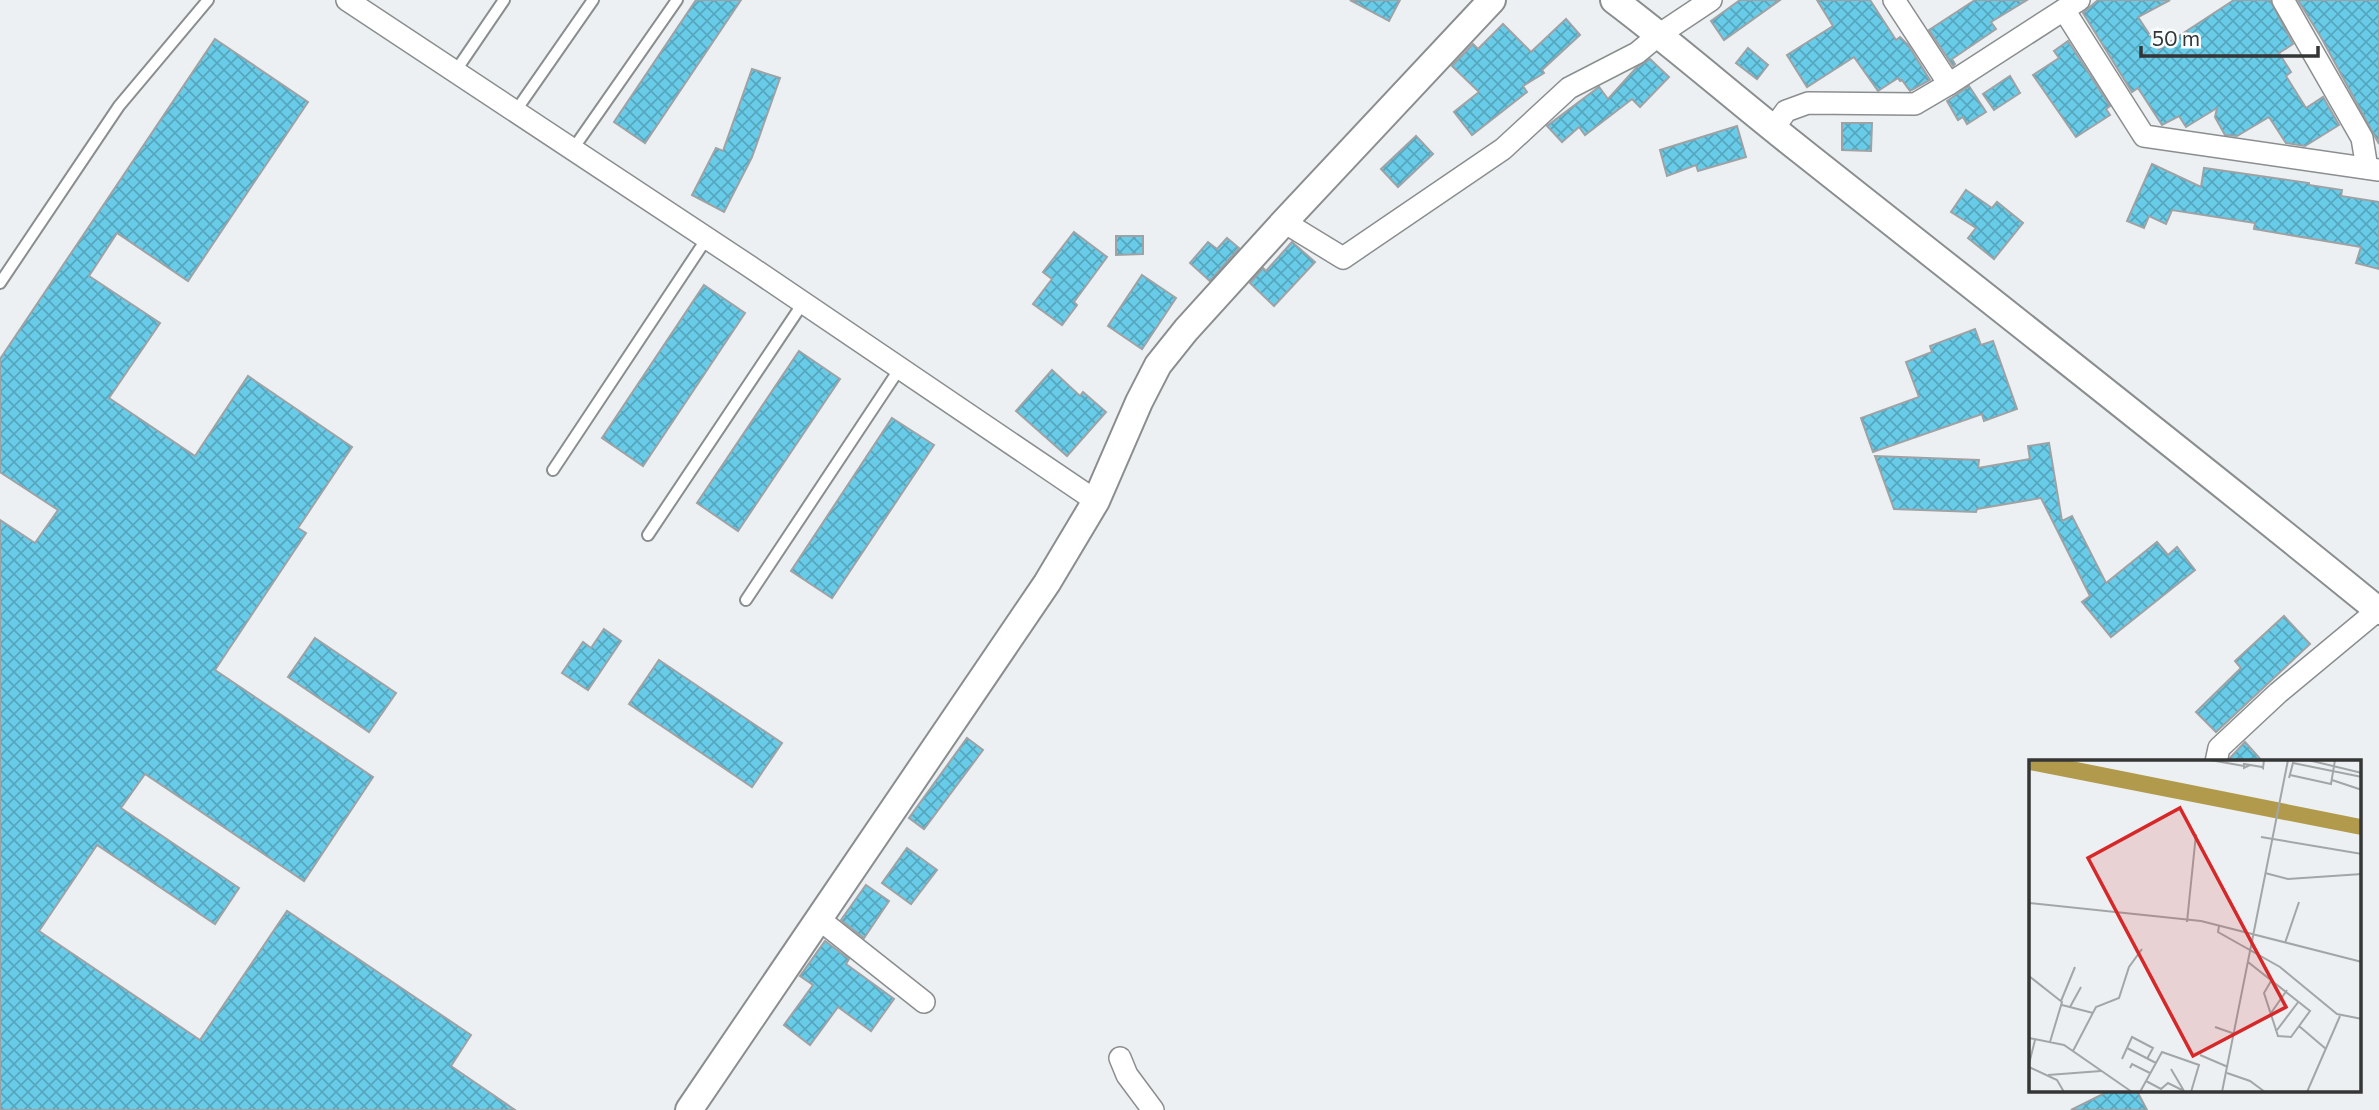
<svg xmlns="http://www.w3.org/2000/svg" width="2379" height="1110" viewBox="0 0 2379 1110" font-family="Commissioner,sans-serif">
<style>
.building{fill:url(#building-cross-hatch);stroke:#9fa2a4;stroke-width:2}
.lines{fill:none;stroke-linecap:round;stroke-linejoin:round}
.service-casing{stroke:#8a8e8f;stroke-width:14}
.minor-casing{stroke:#8a8e8f;stroke-width:24}
.tertiary-casing{stroke:#8a8e8f;stroke-width:30}
.service{stroke:#fff;stroke-width:10}
.minor{stroke:#fff;stroke-width:21}
.tertiary{stroke:#fff;stroke-width:26}
.inset-road{fill:none;stroke:#a2a6a7;stroke-width:2}
.view{fill:#d62828;fill-opacity:0.15;stroke:#d62828;stroke-width:3.5}
.inset-edge{fill:none;stroke:#343636;stroke-width:3.5}
</style>
<defs>
<pattern id="building-cross-hatch" width="8" height="8" patternUnits="userSpaceOnUse" patternTransform="scale(1.75)"><rect width="8" height="8" fill="#68cce9"/><path d="M0 0l8 8M0 8l8-8" fill="none" stroke="#56a6be"/></pattern>
</defs>
<rect width="100%" height="100%" fill="#ecf0f2"/>
<!-- building -->
<g class="building">
<path d="M696,0H741L645,143L614,122Z"/>
<path d="M1350,0H1400L1389,21Z"/>
<path d="M1740,0H1780L1724,40L1711,21Z"/>
<path d="M1817,0H1870L1896,40L1900,37L1908,45L1930,80L1910,91L1902,80L1900,81L1898,78L1878,91L1854,57L1807,87L1787,55L1833,26Z"/>
<path d="M1975,0H2027L1991,22L1996,29L1952,59L1955,64L1953,66L1929,30Z"/>
<path d="M2098,0H2170L2138,17L2159,49L2234,0H2270L2293,44L2279,53L2291,72L2286,76L2306,108L2323,97L2339,125L2305,146L2286,143L2269,117L2237,136L2225,135L2215,117L2217,108L2186,127L2179,116L2162,125L2138,88L2132,92L2083,13Z"/>
<path d="M2298,0H2379V144L2322,39Z"/>
<path d="M1566,19L1580,35L1542,70L1544,73L1523,86L1527,92L1472,135L1454,112L1479,92L1452,66L1473,44L1478,49L1503,24L1531,52Z"/>
<path d="M215,39L308,102L188,281L117,233L89,276L160,323L109,398L195,456L248,376L352,447L298,528L306,533L215,670L373,777L304,881L145,774L121,808L239,888L215,924L97,845L39,931L200,1040L287,911L471,1035L451,1066L515,1110H0V520L35,543L58,510L0,472V359Z"/>
<path d="M2068,41L2110,106L2106,109L2110,115L2076,137L2033,75L2059,58L2054,51Z"/>
<path d="M1748,48L1768,65L1757,79L1736,63Z"/>
<path d="M1650,59L1669,77L1640,107L1632,99L1585,135L1579,127L1562,142L1547,126L1599,87L1608,99L1636,68Z"/>
<path d="M752,69L780,78L752,157L724,212L692,195L716,148L723,151Z"/>
<path d="M2010,76L2020,93L1994,110L1983,94Z"/>
<path d="M1969,86L1986,112L1967,124L1963,117L1958,120L1947,101Z"/>
<path d="M1842,123H1872L1871,151L1842,150Z"/>
<path d="M1737,126L1746,157L1698,171L1696,165L1667,176L1660,150Z"/>
<path d="M1416,136L1433,154L1398,187L1381,169Z"/>
<path d="M2152,164L2201,187L2204,168L2309,183V185L2342,190L2341,196L2379,202V269L2356,263L2361,247L2254,229L2255,223L2172,210L2166,224L2149,216L2144,228L2127,221Z"/>
<path d="M1966,190L1992,208L1997,202L2023,223L1994,259L1968,238L1976,228L1951,212Z"/>
<path d="M1074,232L1107,257L1074,302L1077,305L1062,325L1033,304L1052,279L1043,272Z"/>
<path d="M1116,236H1143V254L1116,255Z"/>
<path d="M1227,238L1239,248L1210,281L1190,263L1208,242L1217,249Z"/>
<path d="M1292,242L1315,262L1274,306L1250,283L1263,268L1266,271Z"/>
<path d="M1142,275L1176,298L1142,349L1108,326Z"/>
<path d="M704,285L745,313L643,466L602,438Z"/>
<path d="M1975,329L1981,345L1993,341L2017,409L1984,421L1982,414L1873,452L1861,418L1919,397L1906,362L1932,352L1930,346Z"/>
<path d="M799,351L840,379L738,531L697,503Z"/>
<path d="M1052,370L1080,396L1083,392L1106,412L1067,456L1016,411Z"/>
<path d="M892,418L934,445L832,598L791,571Z"/>
<path d="M2049,443L2062,521L2072,516L2106,583L2157,542L2168,555L2177,547L2195,570L2111,637L2082,602L2090,596L2041,498L1977,509L1976,512L1894,509L1875,456L1979,460L1978,468L2030,459L2028,446Z"/>
<path d="M2284,616L2310,644L2216,732L2196,712L2241,668L2235,661Z"/>
<path d="M604,629L621,641L588,690L562,673L583,642L591,648Z"/>
<path d="M315,638L396,693L369,732L288,677Z"/>
<path d="M659,660L782,743L752,787L629,704Z"/>
<path d="M967,738L983,750L924,829L909,818Z"/>
<path d="M2245,742L2263,762H2234L2230,758Z"/>
<path d="M907,848L937,870L911,904L882,883Z"/>
<path d="M866,885L889,901L864,938L841,920Z"/>
<path d="M825,941L849,959L846,964L894,999L871,1031L838,1007L810,1045L784,1025L813,985L800,976Z"/>
<path d="M2109,1091H2137L2147,1110H2071Z"/>
</g>
<g class="lines">
<defs>
<g id="service">
<path d="M455,72L504,0"/>
<path d="M515,112L593,0"/>
<path d="M573,149L677,0"/>
<path d="M0,283L119,106L208,0"/>
<path d="M553,470L707,238"/>
<path d="M648,535L803,303"/>
<path d="M746,600L900,368"/>
</g>
<g id="minor">
<path d="M347,0L749,266L1096,501"/>
<path d="M1894,0L1949,84"/>
<path d="M2283,0L2362,138L2367,168"/>
<path d="M2064,10L2144,136L2379,170"/>
<path d="M1773,129L1786,111L1808,103L1915,104L1949,84L2079,0"/>
<path d="M1284,222L1343,258L1503,149L1569,88L1637,53L1660,34L1711,0"/>
<path d="M2216,762L2219,748L2278,693L2378,610"/>
<path d="M819,919L924,1002"/>
<path d="M1120,1058L1127,1075L1153,1110"/>
</g>
<g id="tertiary">
<path d="M1614,0C1679,49 1740,103 1804,153C1996,305 2189,456 2379,611"/>
<path d="M689,1110L1047,583L1096,501L1139,402L1158,365L1186,330L1284,222L1492,0"/>
</g>
</defs>
<!-- service casing -->
<use href="#service" class="service-casing"/>
<!-- minor casing -->
<use href="#minor" class="minor-casing"/>
<!-- tertiary casing -->
<use href="#tertiary" class="tertiary-casing"/>
<!-- service -->
<use href="#service" class="service"/>
<!-- minor -->
<use href="#minor" class="minor"/>
<!-- tertiary -->
<use href="#tertiary" class="tertiary"/>
</g>
<!-- overview -->
<g transform="translate(2029 760)">
<rect width="332" height="332" fill="#ecf0f2"/>
<path d="M38,0L332,59V75L0,10V1Z" fill="#b29a4c"/>
<path class="inset-road" d="M181,0L215,6M279,0L333,13M221,5L215,8V4L233,7L234,8L235,0M261,15L302,24L306,0M260,18L264,3L333,17M303,20L333,30M232,77L333,94M236,113L259,119L333,114M0,143L172,161L333,202M158,162L167,74M190,166L189,172L251,207L308,254L333,259M256,183L270,142M219,202L281,251L262,277L249,276L235,233L242,221M0,216L33,242L21,282M32,241L46,207M33,245L64,253M41,247L52,227M242,253L258,230M270,266L297,289M186,267L206,274M248,270L270,241M0,278L35,285L103,332M98,288L127,303M44,291L67,247L90,238L100,207L113,189M171,295L199,307M93,299L103,277L124,288L118,299M0,304L6,280M0,307L28,320L35,332M101,308L103,304L121,313M142,309L155,331M198,313L221,321L236,332M19,315L72,311M117,321L132,329L139,323L155,331M111,332L133,292L170,305L162,332M193,332L259,0M278,332L311,256"/>
<path class="view" d="M151,48L257,247L164,296L59,98Z"/>
<rect width="332" height="332" class="inset-edge"/>
</g>
<!-- scale -->
<path d="M2141 46v10h177v-10" fill="none" stroke="#343636" stroke-width="3.5"/>
<text x="2152" y="46" font-size="21" fill="#343636" stroke="#f9feff" stroke-width="5" paint-order="stroke">50 m</text>
</svg>
